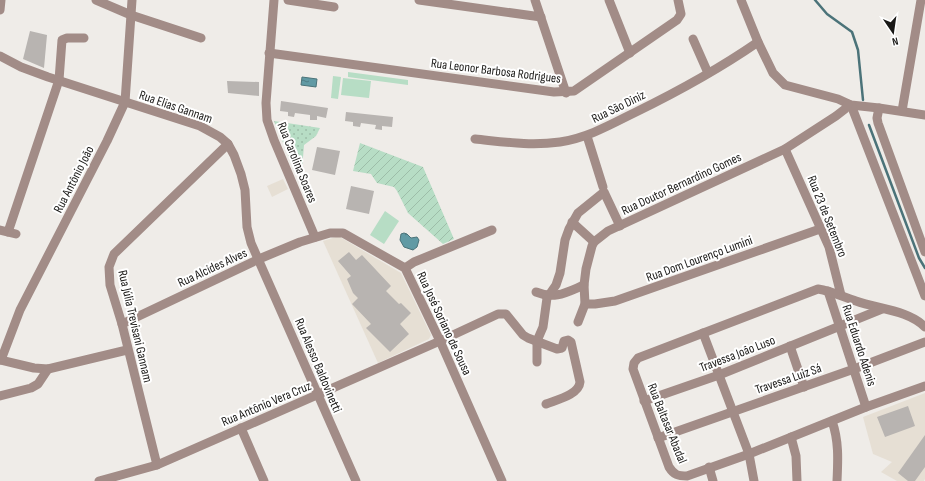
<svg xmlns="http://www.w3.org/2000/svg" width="925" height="481" viewBox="0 0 925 481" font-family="'Sofia Sans Condensed',sans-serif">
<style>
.built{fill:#e6dfd4}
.grass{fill:#b7ddc5}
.park{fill:url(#park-dots)}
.garden{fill:url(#garden-furrows)}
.water{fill:url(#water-ripples);stroke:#4b7379}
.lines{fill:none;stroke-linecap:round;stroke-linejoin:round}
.stream{stroke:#4b7379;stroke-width:2.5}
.building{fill:#b8b4b1}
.minor{stroke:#a28c87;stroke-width:9}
.labels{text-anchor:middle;stroke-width:4;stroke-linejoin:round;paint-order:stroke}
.street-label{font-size:13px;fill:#191816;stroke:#fff}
</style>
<defs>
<pattern id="park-dots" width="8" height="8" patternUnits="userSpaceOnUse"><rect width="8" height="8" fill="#b7ddc5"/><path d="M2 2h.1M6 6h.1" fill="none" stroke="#9dbda8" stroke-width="1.8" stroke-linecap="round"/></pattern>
<pattern id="garden-furrows" width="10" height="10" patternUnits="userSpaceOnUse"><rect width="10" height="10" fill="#b7ddc5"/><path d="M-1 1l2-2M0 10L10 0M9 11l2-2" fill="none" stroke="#9dbda8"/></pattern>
<pattern id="water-ripples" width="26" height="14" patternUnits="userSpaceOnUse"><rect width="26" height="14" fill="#619aa4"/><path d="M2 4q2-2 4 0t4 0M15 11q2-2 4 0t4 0" fill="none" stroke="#4f7d85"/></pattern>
</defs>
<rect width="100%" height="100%" fill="#efece8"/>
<!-- built -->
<g class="built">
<path d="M283,179L288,189L272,197L267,186Z"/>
<path d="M336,237H340L401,273L431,335L429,339L378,363L323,241Z"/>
<path d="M925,393V479L924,481H897L881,472L892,462L873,454L863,417Z"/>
</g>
<!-- grass -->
<g class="grass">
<path d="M348,72L408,80V85L348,77Z"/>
<path d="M333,76L341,77L338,99L331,98Z"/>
<path d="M343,78L371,81L369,98L341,95Z"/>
<path d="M385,211L399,221L384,244L370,235Z"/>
</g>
<!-- park -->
<path class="park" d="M274,121L320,128L316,136L304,145L302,170L294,169Z"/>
<!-- garden -->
<path class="garden" d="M360,143L423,167L454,239L443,244L408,213L397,191L394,187L377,183L371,174L353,171Z"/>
<!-- water -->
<g class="water">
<path d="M302,77L317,79L316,87L301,85Z"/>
<path d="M404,233L407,234L411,238L417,237L419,240L417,247L413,250L404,247L400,240L401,234Z"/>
</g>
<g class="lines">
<!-- stream -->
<g class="stream">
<path d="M815,0L827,14L852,32L858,50L863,100"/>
<path d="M869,125L919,258L925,268"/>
</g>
</g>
<!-- building -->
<g class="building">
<path d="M30,31L47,35L44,68L23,59Z"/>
<path d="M227,81L259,82V96L228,93Z"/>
<path d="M281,101L328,108L326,118L317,116V120H310V115L295,113L294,117L288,116V112L280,111Z"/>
<path d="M346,112L393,117L392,127L382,126V130L375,129L376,125L361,123L360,127L353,126V122L345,121Z"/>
<path d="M317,147L340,151L335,175L312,170Z"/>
<path d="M351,186L374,191L369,214L346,209Z"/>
<path d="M349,252L356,260L362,255L391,286L386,291L399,304L401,303L411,313L400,324L409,334L390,352L366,328L371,324L352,304L358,298L353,293L347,279L351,276L338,261Z"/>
<path d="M908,406L915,426L885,437L877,417Z"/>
<path d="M925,435V467L915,481H908L898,473Z"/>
</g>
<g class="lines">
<!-- minor -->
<g class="minor">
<path d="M96,0L131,15L201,38"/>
<path d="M274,0L266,103L267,120L274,140L315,237"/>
<path d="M288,0L334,7"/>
<path d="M419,0L541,17"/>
<path d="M535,0L566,93"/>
<path d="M609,0L630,53"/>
<path d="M741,0L758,42L773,73L785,85L838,99L851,105L879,108L925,115"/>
<path d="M0,10L1,0"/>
<path d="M693,39L708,73"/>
<path d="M269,53L554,92L574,91L677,20L681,14L678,0"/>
<path d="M0,56L21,67L48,77L200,126L220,137L228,144L234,155L241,174L245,190L247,227L251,243L356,481"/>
<path d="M851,105L925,296"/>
<path d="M879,108L877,118L878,123L925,252"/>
<path d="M902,111L921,0"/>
<path d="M587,136L603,187"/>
<path d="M475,139C505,142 530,146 560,142C587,138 610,125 634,113C677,92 719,69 758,42"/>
<path d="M785,149L829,247L841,295"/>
<path d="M572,222L594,242"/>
<path d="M0,230L16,234"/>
<path d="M8,232L59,80L62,40L67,38H84"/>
<path d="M405,268L414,262L492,230"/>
<path d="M828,291L866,407"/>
<path d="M536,292C555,300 567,292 584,285"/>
<path d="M585,304H595L615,301L820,229"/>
<path d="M578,322L585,304L584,285L586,269L592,246L594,242L608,231L785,149L836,116L845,109L848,104"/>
<path d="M122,324L259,259L300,242L330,233H343L405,268L440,341L502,481"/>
<path d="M925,327C908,310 878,309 856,301C844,297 831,291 818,289L638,358L634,363L633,369L669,467C674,475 678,476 687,476L749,454L866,407L925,386"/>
<path d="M703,333L749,454L754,481"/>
<path d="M790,346L804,387"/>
<path d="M0,360L34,368L48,369L127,350"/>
<path d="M1,360L20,310L107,141L125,102L132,0"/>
<path d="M537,362V341L543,327L547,298L556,285L560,273L565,240L569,229L578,213L604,192L620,226"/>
<path d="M0,396L31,388L38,384L48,369"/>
<path d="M644,401L719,375L882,309"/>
<path d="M832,421C839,441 838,460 837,481"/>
<path d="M241,428L264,481"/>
<path d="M791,437L796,456L797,481"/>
<path d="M658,438L854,369L925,342"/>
<path d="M157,465L122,324L110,285L109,267L114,254L228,144"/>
<path d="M709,467L713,481"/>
<path d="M99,481L157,465L440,341L498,314H506L523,335L528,338L557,349L562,348L564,341L568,340L571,342L580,382C579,395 556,400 546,404"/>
</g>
</g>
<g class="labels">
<!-- street labels -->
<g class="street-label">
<text transform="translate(496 70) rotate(7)" y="5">Rua Leonor Barbosa Rodrigues</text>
<text transform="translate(176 106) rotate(19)" y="5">Rua Elias Gannam</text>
<text transform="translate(618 106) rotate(-26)" y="5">Rua São Diniz</text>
<text transform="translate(298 162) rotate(68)" y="5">Rua Carolina Soares</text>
<text transform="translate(73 179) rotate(-63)" y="5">Rua Antônio João</text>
<text transform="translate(681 183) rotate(-25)" y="5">Rua Doutor Bernardino Gomes</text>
<text transform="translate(828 216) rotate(68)" y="5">Rua 23 de Setembro</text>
<text transform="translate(699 258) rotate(-20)" y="5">Rua Dom Lourenço Lumini</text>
<text transform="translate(212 267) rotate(-25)" y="5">Rua Alcides Alves</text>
<text transform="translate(445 323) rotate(65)" y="5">Rua José Soriano de Sousa</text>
<text transform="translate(136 326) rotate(77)" y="5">Rua Júlia Trevisani Gannam</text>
<text transform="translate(860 345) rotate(72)" y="5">Rua Eduardo Adenis</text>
<text transform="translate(737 353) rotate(-21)" y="5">Travessa João Luso</text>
<text transform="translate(319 365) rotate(67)" y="5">Rua Alesso Baldovinetti</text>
<text transform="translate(788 378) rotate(-19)" y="5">Travessa Luiz Sá</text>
<text transform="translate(266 403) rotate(-23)" y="5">Rua Antônio Vera Cruz</text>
<text transform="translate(668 423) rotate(68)" y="5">Rua Baltasar Abadal</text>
</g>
</g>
<!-- north arrow -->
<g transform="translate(893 32) rotate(167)" stroke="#ffffff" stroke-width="3" paint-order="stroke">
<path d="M0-3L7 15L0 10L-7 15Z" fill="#191816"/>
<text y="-6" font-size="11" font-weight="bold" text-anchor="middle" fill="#191816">N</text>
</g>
</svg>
